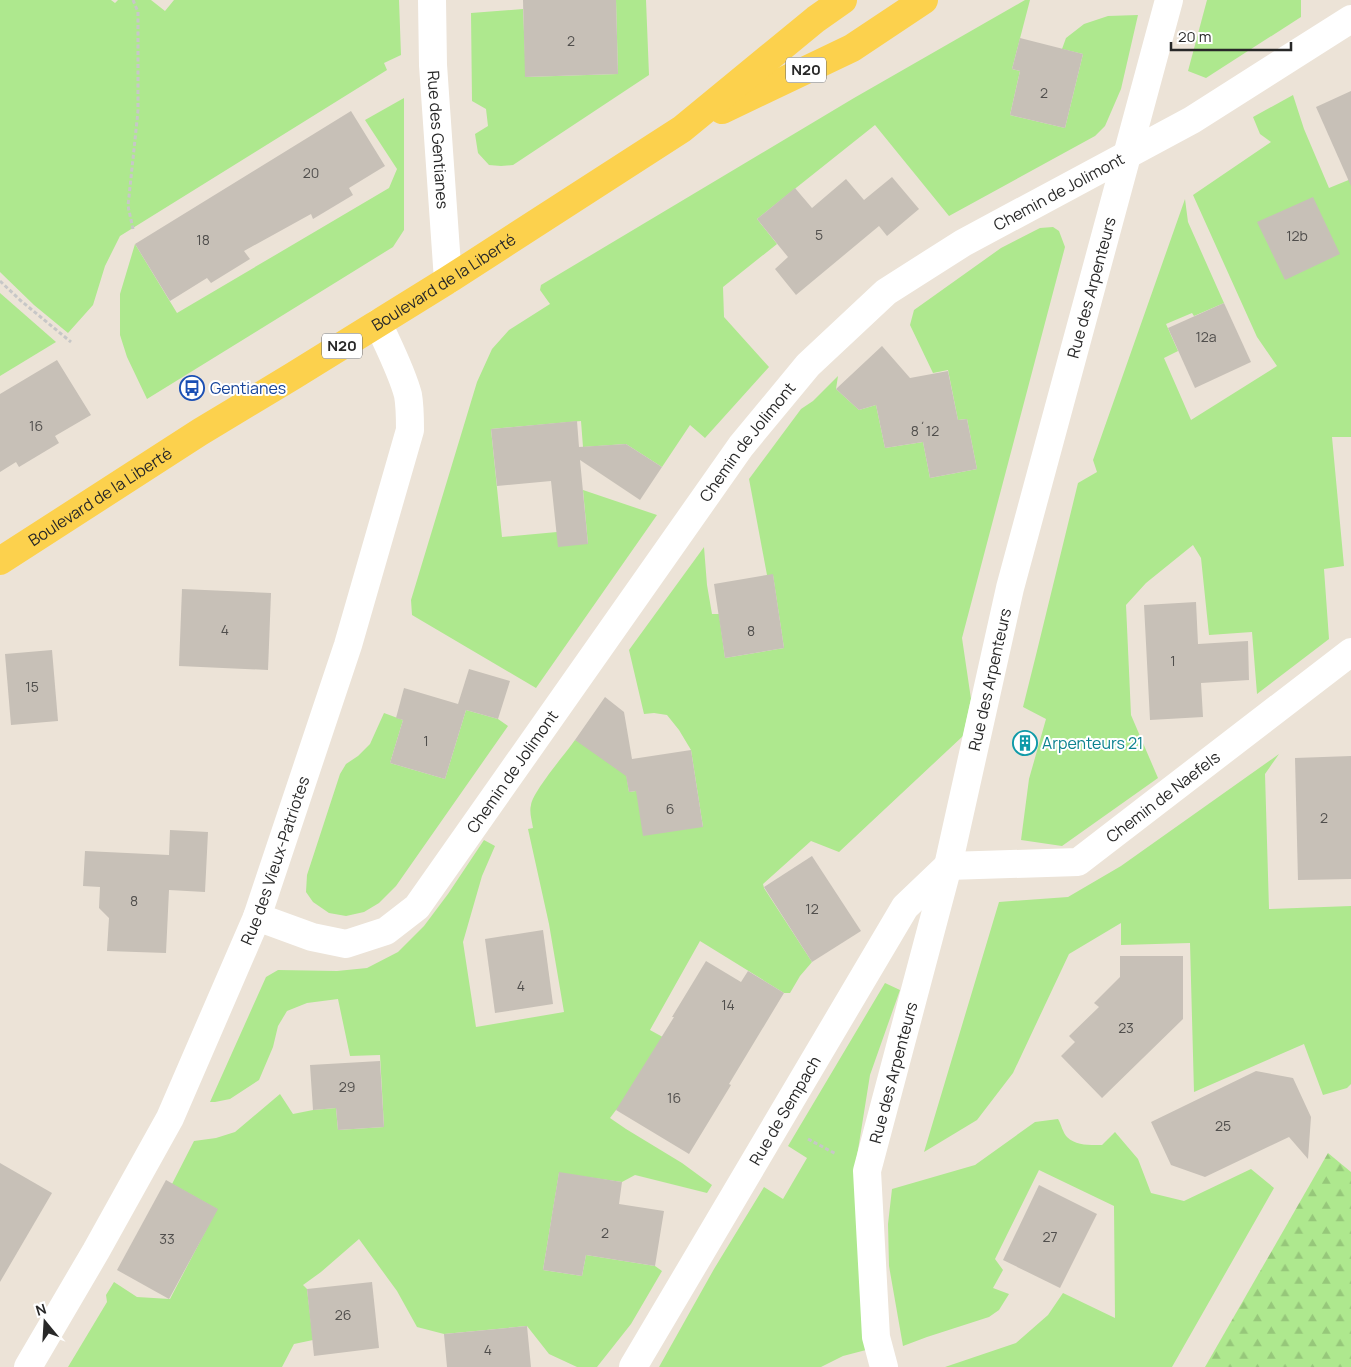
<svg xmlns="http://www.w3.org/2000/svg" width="1351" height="1367" viewBox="0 0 1351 1367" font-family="Manrope,sans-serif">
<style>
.grass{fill:#aee88e}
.forest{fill:url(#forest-firs)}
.building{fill:#c7c0b7}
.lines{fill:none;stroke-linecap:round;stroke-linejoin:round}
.path{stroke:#c7c7c7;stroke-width:3;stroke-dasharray:4 2.5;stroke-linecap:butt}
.minor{stroke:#fff;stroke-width:28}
.primary{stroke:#fcd14d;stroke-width:28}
.labels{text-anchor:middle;stroke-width:4;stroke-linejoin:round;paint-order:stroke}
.number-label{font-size:14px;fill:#504e4c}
.shield{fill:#fff;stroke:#686868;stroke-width:1}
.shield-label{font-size:15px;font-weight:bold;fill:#282828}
.street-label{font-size:16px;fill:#282828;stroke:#fff}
.transit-label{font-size:16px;fill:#164399;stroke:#fff;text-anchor:start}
.culture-label{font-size:16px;fill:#0d838f;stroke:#fff;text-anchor:start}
</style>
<defs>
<pattern id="forest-firs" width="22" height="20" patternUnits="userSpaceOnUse" patternTransform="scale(1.25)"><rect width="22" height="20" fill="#aee88e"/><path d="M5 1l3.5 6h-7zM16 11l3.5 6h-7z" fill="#96c77a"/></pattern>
</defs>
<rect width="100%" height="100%" fill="#ece3d7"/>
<!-- grass -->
<g class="grass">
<path d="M0,0H111L115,3L118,0H151L165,11L174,0H399L401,55L384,63L387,70L120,236L105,266L93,305L68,333L34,305L0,272Z"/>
<path d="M616,0H646L649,75L513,165L501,166L489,165L478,153L475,134L488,126L486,109L472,101L471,13L523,9L526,77L618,74Z"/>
<path d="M1025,0H1030L1012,69L1020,71L1010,115L1065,128L1083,54L1062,49L1066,38L1084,24L1108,16L1138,15L1121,89L1105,126L1095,136L949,216L875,125L757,219L777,244L723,287L724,317L769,367L705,438L690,425L662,467L626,444L583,447L581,421L491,429L502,537L557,532L588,544L583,490L657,515L536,688L412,615L411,600L477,382L492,349L509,330L550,304L540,290L541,285L854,98Z"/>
<path d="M1207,0H1301V17L1206,78L1188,71Z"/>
<path d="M1293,95L1304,129L1329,188L1351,179V437H1332L1344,566L1324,569L1329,639L1257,694L1252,632L1209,635L1201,558L1193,545L1146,583L1126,605L1131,715L1158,778L1062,846L1021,840L1029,779L1046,719L1023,707L1036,655L1078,483L1097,472L1093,460L1185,199L1188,222L1224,303L1194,316L1192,313L1166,324L1178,351L1164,358L1191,420L1277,366L1257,337L1193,195L1271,142L1260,134L1253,117Z"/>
<path d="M404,98V230L393,247L147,399L127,357L120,335V294L135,244L177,313L389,188L397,169L365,120Z"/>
<path d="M1053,227L1059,231L1065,247L962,638L971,699L963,736L839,852L811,841L763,884L764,888L812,962L800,976L790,993H784L700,941L650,1030L697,1056L616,1110L610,1118L626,1129L682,1163L712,1185L707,1193L635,1175L622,1182L559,1173L543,1270L582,1276L586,1255L655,1266L662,1271L631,1324L597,1367H577L549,1354L527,1326L444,1334L417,1327L397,1291L359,1239L321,1272L303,1285L307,1289L313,1340L294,1344L282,1367H68L107,1302L106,1295L114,1282L137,1297L170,1299L217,1209L172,1184L194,1141L216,1138L235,1132L280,1094L293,1114L313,1110L336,1108L338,1130L384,1127L380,1055L350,1056L338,999L307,1003L287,1011L278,1026L273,1047L259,1080L230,1099L215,1102H210L266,977L278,970L337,971L367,968L398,952L424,926L448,894L484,840L495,846L482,876L463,942L476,1027L564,1012L549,924L528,829L533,828C532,821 529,812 531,805C533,791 566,753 575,740L624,760L629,792L636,791L703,827L691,750L679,730L667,715L654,713L644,714L629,650L704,547L707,585L712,614H719L725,658L784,648L773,575H767L749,479L801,409L813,401L838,376L836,389L859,410L876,405L885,448L923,442L930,478L977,469L967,419L958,420L948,370L933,373L910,325L914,310L1001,248L1040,228Z"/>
<path d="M0,293L56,342L0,376Z"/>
<path d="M466,710L498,719L508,726L396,886L379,903L364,912L346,916L329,913L313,902L306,892L307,875L340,774L346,764L358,756L370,744L384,713L403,720L390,763L445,779Z"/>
<path d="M1279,754L1265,774L1269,909L1351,906V1084L1347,1088L1323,1095L1304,1044L1194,1092L1190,943L1121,945V923L1069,954L1013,1073L977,1120L924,1152L999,902L1068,897L1121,866Z"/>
<path d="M885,983L900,990L870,1075L854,1175L866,1350L843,1356L821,1367H659L714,1269L764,1187L783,1199L807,1158L788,1146Z"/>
<path d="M1058,1119C1061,1124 1063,1133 1067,1137C1076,1146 1090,1145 1102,1145L1115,1132L1138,1159L1151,1193L1184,1201L1251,1169L1274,1188L1172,1367H945L1016,1343L1048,1315L1063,1293L1115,1318L1114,1206L1039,1170L995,1259L1003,1270L993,1288L1009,1294L999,1310L989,1317L927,1337L903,1346L889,1266L888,1224L892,1189L975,1165L1035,1122Z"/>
</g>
<!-- forest -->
<path class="forest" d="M1328,1153L1351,1172V1367H1205Z"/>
<!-- building -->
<g class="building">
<path d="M523,0H616L618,74L525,77Z"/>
<path d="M1020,38L1083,54L1065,128L1010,115L1020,71L1012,69Z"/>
<path d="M1351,91V186L1316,107Z"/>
<path d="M351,111L385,166L349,188L353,195L313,219L311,214L244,251L250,259L211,283L207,278L170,301L135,244Z"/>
<path d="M892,177L919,209L887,236L879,226L796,295L775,269L788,257L757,219L795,188L812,208L846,179L864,200Z"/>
<path d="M1313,197L1340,254L1285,280L1257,222Z"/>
<path d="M1224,303L1251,362L1195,388L1168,328Z"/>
<path d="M882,346L910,378L948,371L958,420L967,419L977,469L930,478L923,442L885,448L876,405L859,410L836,389Z"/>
<path d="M57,360L91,415L55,436L59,443L19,467L16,462L0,472V394Z"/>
<path d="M577,421L579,447L626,444L662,467L640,500L580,460L588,544L558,547L551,481L497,486L491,429Z"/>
<path d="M773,574L784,648L725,658L714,584Z"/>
<path d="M182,589L271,593L268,670L179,666Z"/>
<path d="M1196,602L1198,644L1248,641L1249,680L1201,683L1203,717L1150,720L1144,605Z"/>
<path d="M52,650L58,721L11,725L5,654Z"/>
<path d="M469,669L510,681L498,719L466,710L445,779L390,763L403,720L396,718L404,688L458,704Z"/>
<path d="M605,697L624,712L632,759L691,750L703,827L643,836L636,791L629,792L626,776L575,740Z"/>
<path d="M1351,756V879L1298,880L1295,758Z"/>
<path d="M170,830L208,832L205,892L169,890L166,953L107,951L109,918L99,908L100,887L83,886L85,851L169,855Z"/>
<path d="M812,856L861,931L812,962L764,887Z"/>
<path d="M543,930L553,1004L495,1013L485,939Z"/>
<path d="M1120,956H1183V1019L1102,1098L1061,1056L1075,1042L1069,1036L1099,1007L1094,1003L1120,977Z"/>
<path d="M706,961L741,982L748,971L784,993L729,1084L731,1085L689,1154L616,1110L674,1017H672Z"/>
<path d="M380,1061L384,1127L338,1130L336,1108L313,1110L310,1065Z"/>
<path d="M1256,1071L1293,1078L1311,1117L1308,1159L1289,1137L1205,1177L1171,1165L1151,1122Z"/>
<path d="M0,1163L52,1193L0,1282Z"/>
<path d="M559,1172L622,1182L619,1204L664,1211L655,1266L586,1255L582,1276L543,1270Z"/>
<path d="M166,1180L218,1209L169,1299L117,1270Z"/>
<path d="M1039,1185L1097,1214L1060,1288L1003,1260Z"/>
<path d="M372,1282L379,1348L314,1356L307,1289Z"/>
<path d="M527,1326L531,1367H447L444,1334Z"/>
</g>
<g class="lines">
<!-- path -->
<g class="path">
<path d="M133,0L138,12V111L128,206L133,229"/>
<path d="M0,281L20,300L71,342"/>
<path d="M808,1139L836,1154"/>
</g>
<!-- minor -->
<g class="minor">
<path id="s1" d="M432,0L433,65L448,280"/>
<path id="s2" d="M257,917L312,937L346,944L386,931L417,907L741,446L808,365L886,292L963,243L1192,120L1351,19"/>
<path id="s3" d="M28,1367L96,1251L170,1118L257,917L348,645L410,430C410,419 410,406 408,395C402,372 388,345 378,323"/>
<path id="s4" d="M633,1367L905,907L948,866L1078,862L1351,652"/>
<path id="s5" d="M884,1367L876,1337L867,1171L948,866L1010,588L1169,0"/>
</g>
<!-- primary -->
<g class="primary">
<path d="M722,110L852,48L924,0"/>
<path id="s6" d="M0,561L200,432L293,376L448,280L682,129L816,19L843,0"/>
</g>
</g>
<!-- icons -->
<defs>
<symbol id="bus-ring" viewBox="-11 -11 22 22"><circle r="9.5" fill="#fff" stroke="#1a4fb4" stroke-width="1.5"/><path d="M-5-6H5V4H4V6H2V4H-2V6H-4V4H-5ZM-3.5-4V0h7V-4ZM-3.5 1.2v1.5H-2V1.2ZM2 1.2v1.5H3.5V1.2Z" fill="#1a4fb4"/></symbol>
<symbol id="building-ring" viewBox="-11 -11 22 22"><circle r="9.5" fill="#fff" stroke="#0f9aa8" stroke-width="1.5"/><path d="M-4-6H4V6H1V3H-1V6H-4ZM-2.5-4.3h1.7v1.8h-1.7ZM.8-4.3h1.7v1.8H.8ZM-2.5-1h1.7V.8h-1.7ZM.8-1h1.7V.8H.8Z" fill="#0f9aa8"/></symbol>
</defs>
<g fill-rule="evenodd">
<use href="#bus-ring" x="178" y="374" width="28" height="28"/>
<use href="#building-ring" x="1011" y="729" width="28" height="28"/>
</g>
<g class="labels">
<!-- number labels -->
<g class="number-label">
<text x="571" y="46">2</text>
<text x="1044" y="98">2</text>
<text x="311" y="178">20</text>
<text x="819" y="240">5</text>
<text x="1297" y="241">12b</text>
<text x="203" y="245">18</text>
<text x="1206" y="342">12a</text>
<text x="36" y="431">16</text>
<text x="925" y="436">8´12</text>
<text x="225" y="635">4</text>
<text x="751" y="636">8</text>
<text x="1173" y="666">1</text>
<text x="32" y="692">15</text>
<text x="426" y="746">1</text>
<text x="670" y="814">6</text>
<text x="1324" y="823">2</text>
<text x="134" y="906">8</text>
<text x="812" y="914">12</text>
<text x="521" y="991">4</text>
<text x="728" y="1010">14</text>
<text x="1126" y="1033">23</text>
<text x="347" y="1092">29</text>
<text x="674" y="1103">16</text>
<text x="1223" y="1131">25</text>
<text x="605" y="1238">2</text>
<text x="1050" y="1242">27</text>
<text x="167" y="1244">33</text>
<text x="343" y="1320">26</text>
<text x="488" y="1355">4</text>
</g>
<!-- shield labels -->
<g class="shield">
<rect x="786" y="57.5" width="40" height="25" rx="4"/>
<rect x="322" y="333.5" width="40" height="25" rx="4"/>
</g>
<g class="shield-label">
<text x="806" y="75">N20</text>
<text x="342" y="351">N20</text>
</g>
<!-- street labels -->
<g class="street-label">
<text dy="6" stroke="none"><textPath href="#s1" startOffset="140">Rue des Gentianes</textPath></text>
<text dy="6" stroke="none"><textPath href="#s2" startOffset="1150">Chemin de Jolimont</textPath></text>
<text dy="6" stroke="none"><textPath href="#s6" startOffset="524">Boulevard de la Liberté</textPath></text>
<text dy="6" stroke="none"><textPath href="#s5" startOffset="1109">Rue des Arpenteurs</textPath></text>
<text dy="6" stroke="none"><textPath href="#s2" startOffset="745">Chemin de Jolimont</textPath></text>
<text dy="6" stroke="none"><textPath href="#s6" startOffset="119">Boulevard de la Liberté</textPath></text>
<text dy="6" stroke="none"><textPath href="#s5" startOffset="704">Rue des Arpenteurs</textPath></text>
<text dy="6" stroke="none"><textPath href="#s2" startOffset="340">Chemin de Jolimont</textPath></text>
<text dy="6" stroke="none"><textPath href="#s4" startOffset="831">Chemin de Naefels</textPath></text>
<text dy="6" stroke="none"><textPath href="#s3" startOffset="565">Rue des Vieux-Patriotes</textPath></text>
<text dy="6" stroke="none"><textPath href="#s5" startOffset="299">Rue des Arpenteurs</textPath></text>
<text dy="6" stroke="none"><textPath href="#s4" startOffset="298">Rue de Sempach</textPath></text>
</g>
<!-- transit labels -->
<g class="transit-label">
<text x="210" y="394">Gentianes</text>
</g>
<!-- culture labels -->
<g class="culture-label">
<text x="1042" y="749">Arpenteurs 21</text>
</g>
</g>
<!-- north arrow -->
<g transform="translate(45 1322) rotate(342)" stroke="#ffffff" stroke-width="4" paint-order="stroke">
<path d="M0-4L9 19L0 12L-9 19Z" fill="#282828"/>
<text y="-8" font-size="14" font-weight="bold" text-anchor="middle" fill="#282828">N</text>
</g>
<!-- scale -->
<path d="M1171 42v8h120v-8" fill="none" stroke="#282828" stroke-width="2.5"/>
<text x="1178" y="42" font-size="15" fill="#282828" stroke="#ffffff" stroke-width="4" paint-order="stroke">20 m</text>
</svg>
